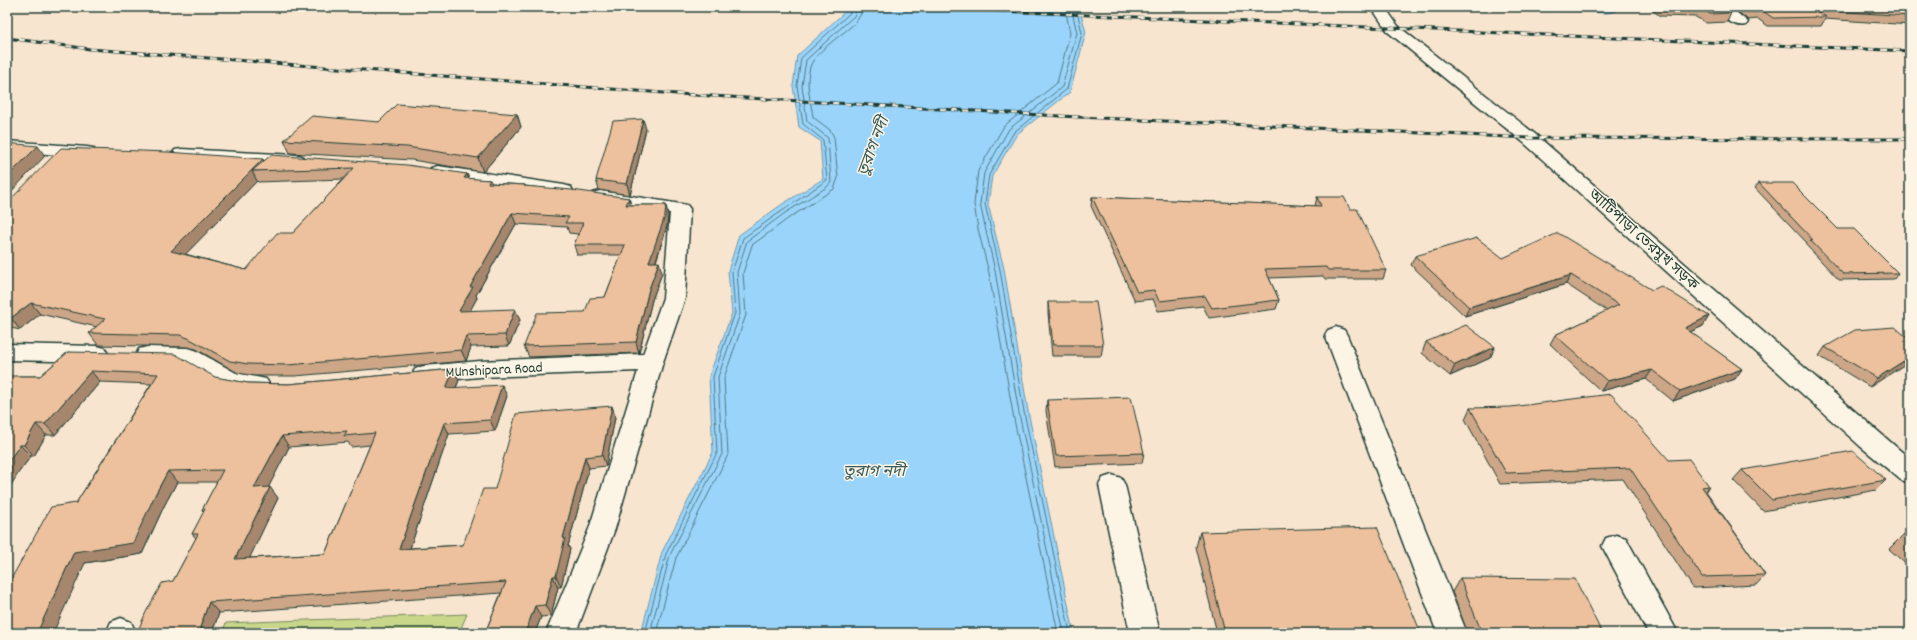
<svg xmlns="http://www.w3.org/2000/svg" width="1917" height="640" viewBox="0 0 1917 640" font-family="Dekko,'Noto Sans Bengali',sans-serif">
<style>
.green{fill:#c9d78a;stroke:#748a5f}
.water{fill:#9ad4fa;stroke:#6998ab}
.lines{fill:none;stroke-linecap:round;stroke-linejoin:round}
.shore{stroke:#507983;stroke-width:1}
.minor-casing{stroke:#1f3d34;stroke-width:3}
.secondary-casing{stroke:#1f3d34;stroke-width:3}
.minor{fill:#fcf5e5;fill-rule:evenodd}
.secondary{fill:#fcf5e5;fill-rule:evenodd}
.rail-casing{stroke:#1f3d34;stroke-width:3}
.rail{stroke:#fcf5e5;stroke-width:2;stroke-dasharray:6;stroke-linecap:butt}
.wall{fill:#cca687;stroke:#1f3d34;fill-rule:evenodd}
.shaded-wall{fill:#a6876e;stroke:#1f3d34}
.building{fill:#edc19d;stroke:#1f3d34;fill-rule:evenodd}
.labels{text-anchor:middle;stroke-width:3;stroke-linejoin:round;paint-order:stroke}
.street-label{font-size:15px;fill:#1f3d34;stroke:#fcf5e5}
.water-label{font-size:16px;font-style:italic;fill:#385b5c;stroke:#fcf5e5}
</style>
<rect width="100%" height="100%" fill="#f8e5cf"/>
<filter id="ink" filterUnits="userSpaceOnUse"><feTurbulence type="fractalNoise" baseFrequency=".025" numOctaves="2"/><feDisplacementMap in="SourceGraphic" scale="8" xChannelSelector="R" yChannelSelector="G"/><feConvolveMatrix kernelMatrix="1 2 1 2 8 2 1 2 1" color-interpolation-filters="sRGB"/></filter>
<g filter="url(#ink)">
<!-- green -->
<path class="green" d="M467,614L459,633H222L226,623Z"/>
<!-- water -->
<g class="water">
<path d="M850,7H1079L1086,32L1070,92L1017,134L992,176L988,204L1004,269L1028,411L1074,633H641L662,552L713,452L709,376L732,313L728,271L739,235L781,205L823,179L820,141L799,127L793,86L797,56Z"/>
<path d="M1483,7H1617V11L1608,13Z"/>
</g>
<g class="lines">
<!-- shore -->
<g class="shore">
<path d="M1569,7L1607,9L1613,7"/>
<path d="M645,633L666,554L717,453L713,377L735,313L732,272L743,238L827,180L823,140L803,124L797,86L801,58L851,12L852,7"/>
<path d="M650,633L670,555L722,454L718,377L740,314L737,272L747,241L785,213L827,187L831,182L828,138L807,121L802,86L806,60L855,15L857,7"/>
<path d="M656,633L676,558L728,455L724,378L746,315L743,273L752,245L789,218L834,189L838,178L834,137L830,130L813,117C811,102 805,83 810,67C815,51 844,34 856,22L861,14L863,7"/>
<path d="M1058,633L1013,414L989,273L978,229L974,204L978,171L1004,126L1057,83L1070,33L1065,7"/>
<path d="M1064,633L1019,413L995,271L980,204L984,173L1009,129L1062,87L1077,33L1071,7"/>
<path d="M1070,633L1024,412L1000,270L985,204L989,175L1014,132L1067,89L1082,33L1076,7"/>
</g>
<defs>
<g id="minor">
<path d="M1713,7H1730L1748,22L1746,25C1735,28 1719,16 1713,7Z"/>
<path d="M7,141L87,147L93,148L96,152L93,156L87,157L7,151Z"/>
<path d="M181,149L296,155L302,156L305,160L302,164L296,165L175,158L172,154L175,150Z"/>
<path d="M438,166L564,185L571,187L573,191L571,195L564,197L431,176L429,172L431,168Z"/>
<path d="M600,191L687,205L690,209L685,298L663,362L615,529L576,633H546L589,529L638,371L480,377L424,382L416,380L412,374L416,368L424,366L480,361L643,354L663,298L670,213L593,201L590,197L593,193Z"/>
<path d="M1336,327L1344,330L1347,335L1467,633H1437L1325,335L1328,330Z"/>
<path d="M7,344L97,346L105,348L108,354L105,360L97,362L7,360Z"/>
<path d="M147,347L187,348L195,350L236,373L266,379L270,385L266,391C243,398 219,385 199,373C194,370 188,365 183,364C169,360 153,365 139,361L136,355L139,349Z"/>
<path d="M1112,475L1121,478L1125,485L1160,633H1130L1099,485L1103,478Z"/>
<path d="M1616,535L1626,538L1678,633H1648L1602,546L1606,538Z"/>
<path d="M121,618L131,622L136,633H106L111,622Z"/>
</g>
<path id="secondary" d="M1371,7H1385L1398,26L1535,134L1910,459V483L1901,480L1860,446L1523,142L1388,32Z"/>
</defs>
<!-- minor casing -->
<use href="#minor" class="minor-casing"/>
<!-- secondary casing -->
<use href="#secondary" class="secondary-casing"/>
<!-- minor -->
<use href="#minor" class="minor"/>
<!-- secondary -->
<use href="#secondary" class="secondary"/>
<defs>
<g id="rail">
<path d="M910,7L1910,51"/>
<path d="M7,38L90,49L677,94L1078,117L1529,138L1910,139"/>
</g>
</defs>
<!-- rail casing -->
<use href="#rail" class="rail-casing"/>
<!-- rail -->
<use href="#rail" class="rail"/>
</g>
<!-- wall -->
<g class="wall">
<path d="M1648,7H1725L1731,13L1727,22L1706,23L1696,17L1660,16Z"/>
<path d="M1732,7H1910V25L1825,19L1821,26H1768L1758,19L1748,20Z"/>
<path d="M517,114L521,127L483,172L412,160L290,153L284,140L379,122Z"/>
<path d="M646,129L630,195L599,190L596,180Z"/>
<path d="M264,161L467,174L469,179L490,180L492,183L525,185V186L629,198L631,205H666L668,216L667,226L656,262L662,273L652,300L639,353L529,357L524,346L585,312L605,297L621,255H577L574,245L578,234L569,233L567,227L516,224L476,295L477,298L470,310L520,320L509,346L471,347L466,361L295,376H255L238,373L196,349L187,347L98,345L89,333L97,327L40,314L20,330L11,328L7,333V203ZM344,179L293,233L246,270L185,254L257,181L258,182Z"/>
<path d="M1759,183L1838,229L1898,273L1894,279L1839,280L1806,245L1807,243L1755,188Z"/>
<path d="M1092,197L1315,206L1317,197L1350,209L1386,270L1383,279H1325L1323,276L1269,278L1279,300L1276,309L1209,318L1203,306L1158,311L1153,299L1135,301L1091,206Z"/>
<path d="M1415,256L1503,258L1652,290L1709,316L1703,326L1690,332L1742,369L1735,379L1673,401L1646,379L1601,391L1550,344L1555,335L1607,311L1566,284L1465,316L1411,265Z"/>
<path d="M1048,302L1103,345L1101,356H1052L1048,313Z"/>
<path d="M1910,340L1870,387L1819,356L1825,347Z"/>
<path d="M1426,342L1495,347L1490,358L1450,376L1422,353Z"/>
<path d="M68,352L248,383L288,384L454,369L459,380L456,388L507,396L495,431L449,434L410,548L463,545L495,489L612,406L615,417L606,466L589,468L568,546L570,549L561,587H558L551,616L541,617L535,633H485L501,593L219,613L212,633H137L173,581L196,538L192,534L204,512L202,510L217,482H177L164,506L142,554L85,563L10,581L76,503L151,384L100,382L55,435H46L34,456H31L19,472L18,376H40ZM348,442L351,447L370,445L325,554L249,558L278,498L268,487L289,447Z"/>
<path d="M1047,400L1144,453L1142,463L1055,467L1046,411Z"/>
<path d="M1470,408L1669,460L1709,486L1706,491L1765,575L1756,585L1693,588L1623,479L1500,484L1465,419Z"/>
<path d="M1742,470L1886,480L1876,490L1763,511L1733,480Z"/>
<path d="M1200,532L1421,633H1217L1196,547Z"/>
<path d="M1910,532V568L1889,549L1904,534Z"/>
<path d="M1460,578L1602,633H1468L1452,592Z"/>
</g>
<!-- shaded-wall -->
<g class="shaded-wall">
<path d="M517,114L521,127L483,172L478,158Z"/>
<path d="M643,119L646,129L630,195L627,184Z"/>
<path d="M38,146L45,156L7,196V177Z"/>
<path d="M263,159L268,170L252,171L257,181L178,262L171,251Z"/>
<path d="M467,174L471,184L464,178Z"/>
<path d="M629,198L632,209L626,205Z"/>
<path d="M666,205L668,216L667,226L652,273L649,262Z"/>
<path d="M512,213L516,224L476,295L477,298L464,322L459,311L470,287Z"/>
<path d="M659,262L662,273L652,300L639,353L636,342L649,289Z"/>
<path d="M1571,275L1566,284L1465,316L1469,307Z"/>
<path d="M31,303L40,314L20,330L11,318Z"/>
<path d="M515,309L520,320L509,346L505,335Z"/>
<path d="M1709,316L1703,326L1679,337L1685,328Z"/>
<path d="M7,323L11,328L7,333Z"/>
<path d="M466,336L471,347L466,361L461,350Z"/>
<path d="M1495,347L1490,358L1450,376L1455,365Z"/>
<path d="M1910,357V361L1870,387L1877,378Z"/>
<path d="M454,369L459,380L451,400L446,388Z"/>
<path d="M1742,369L1735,379L1673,401L1680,391Z"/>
<path d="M1652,370L1646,379L1601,391L1607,381Z"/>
<path d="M91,371L100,382L55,435L45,424Z"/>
<path d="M502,385L507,396L495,431L490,420Z"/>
<path d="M612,406L615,417L606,466L602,455Z"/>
<path d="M444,423L449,434L406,560L399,549Z"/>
<path d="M36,424L46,435L34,456L24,445Z"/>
<path d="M282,436L289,447L262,500L254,488Z"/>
<path d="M20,445L31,456L19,472L7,492V463Z"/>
<path d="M585,457L589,468L568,546L570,549L561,587L556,576L563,538Z"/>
<path d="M168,471L177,482L164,506L142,554L85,563L53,633H37L74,552L155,495Z"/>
<path d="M270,487L278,498L244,570L235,559Z"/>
<path d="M553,576L558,587L551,616L545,605Z"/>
<path d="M209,602L219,613L212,633H198Z"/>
<path d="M535,606L541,617L535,633H525Z"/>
</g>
<!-- building -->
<g class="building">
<path d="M1664,7H1725L1731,13L1710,14L1701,8Z"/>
<path d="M1747,7H1910V16L1815,10L1826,17L1773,18L1763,11L1753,12Z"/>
<path d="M397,104L517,114L478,158L407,147L284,140L312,116L379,122Z"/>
<path d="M643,119L627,184L596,180L613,121Z"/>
<path d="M7,143L38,146L7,177Z"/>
<path d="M61,148L168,152L263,159L171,251L246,270L277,233H293L354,168L252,171L271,155L407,165L467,174L464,178L490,180L488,183L525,185L524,186L572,190L629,198L626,205H666L665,216L649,262H659L649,289L636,342L524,346L537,313L585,312L590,298L605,297L625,245H574L583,223H565L569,217L512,213L470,287H473L459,311L515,309L505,335L466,336L461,350L288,365L248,364L230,361L188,338L180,335L89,333L105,319L31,303L11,318H7V203Z"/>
<path d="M1759,183H1792L1838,229H1854L1898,273L1843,274L1810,240H1813Z"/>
<path d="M1092,197L1321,206L1317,197H1344L1350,209H1357L1386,270H1328L1326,267L1265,269L1279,300L1212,308L1205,296L1159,301L1154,290L1137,292Z"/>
<path d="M1558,233L1652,290L1661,286L1709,316L1685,328L1742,369L1680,391L1652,370L1607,381L1555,335L1619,305L1571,275L1469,307L1415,256L1477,238L1503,258Z"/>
<path d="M1048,302H1096L1103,345H1053Z"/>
<path d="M1466,325L1495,347L1455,365L1426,342Z"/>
<path d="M1895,327L1910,340V357L1877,378L1825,347L1855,330Z"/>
<path d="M68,352L175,354L215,377L248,383L288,384L454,369L446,388L502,385L490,420L444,423L399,549L463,545L483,489H495L516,414L612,406L602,455L585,457L563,538H565L556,576H553L545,605L535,606L525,633H485L506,582L209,602L198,633H137L146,612L162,583L173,581L198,534H192L205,509L202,510L223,470L168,471L155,495L133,543L74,552L37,633H7V581H10L51,507L76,503L158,374L91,371L45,424H36L24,445H20L7,463V376H40ZM347,431L344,436L375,433L325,554L235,559L270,487L254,488L282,436Z"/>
<path d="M1611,394L1669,460L1689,459L1709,486L1702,487L1765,575L1702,577L1630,468L1506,473L1470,408L1511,407Z"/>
<path d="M1131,397L1144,453L1056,456L1047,400Z"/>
<path d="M1853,451L1886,480L1772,500L1742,470Z"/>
<path d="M1377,527L1421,633H1225L1200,532Z"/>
<path d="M1910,532V539L1904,534Z"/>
<path d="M1460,578L1575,579L1602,633H1482Z"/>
</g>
</g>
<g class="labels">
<!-- street labels -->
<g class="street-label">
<text transform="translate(1644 239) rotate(42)" y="5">আটিপাড়া তেরমুখ সড়ক</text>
<text transform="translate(494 369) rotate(-3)" y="5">MUnshipara Road</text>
</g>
<!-- water labels -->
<g class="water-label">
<text transform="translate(872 146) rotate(-69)" y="6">তুরাগ নদী</text>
<text x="874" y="476">তুরাগ নদী</text>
</g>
</g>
<!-- margin -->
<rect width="1917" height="640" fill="none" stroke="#fcf5e5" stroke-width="24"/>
<rect x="12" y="12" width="1893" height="616" fill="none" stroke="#1f3d34" stroke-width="1.5" filter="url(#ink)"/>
</svg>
